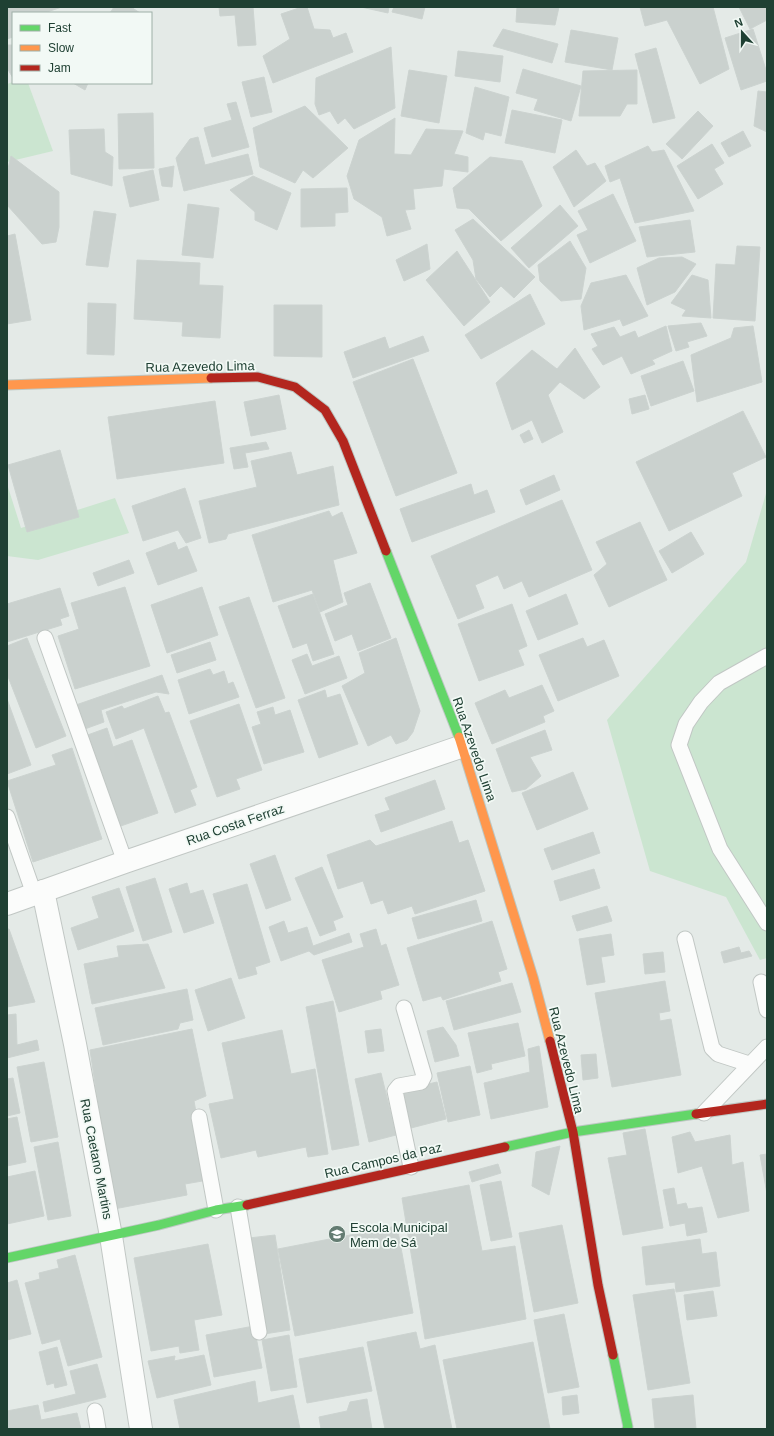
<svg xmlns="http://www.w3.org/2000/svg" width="774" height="1436" viewBox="0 0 774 1436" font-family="Helvetica,sans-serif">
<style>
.green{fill:#cbe5d0}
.building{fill:#cad1ce;stroke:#ccd3d0}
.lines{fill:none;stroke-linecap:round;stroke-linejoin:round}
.lane-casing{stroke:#c1c7c4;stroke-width:17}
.street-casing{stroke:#c1c7c4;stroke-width:24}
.fast-casing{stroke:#bdc7c3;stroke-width:11}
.slow-casing{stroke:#bdc7c3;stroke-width:11}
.jam-casing{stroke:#bdc7c3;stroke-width:11}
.lane{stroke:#fbfcfb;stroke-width:15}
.street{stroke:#fbfcfb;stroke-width:22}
.fast{stroke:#63d668;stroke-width:9}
.slow{stroke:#ff974d;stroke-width:9}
.jam{stroke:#b3261e;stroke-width:9}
.labels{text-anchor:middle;stroke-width:3.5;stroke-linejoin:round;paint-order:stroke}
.street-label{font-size:13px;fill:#1f4033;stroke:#f2f9f5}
.poi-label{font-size:13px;fill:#1f4033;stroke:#f2f9f5;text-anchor:start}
</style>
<rect width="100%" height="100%" fill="#e4eae7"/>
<!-- green -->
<g class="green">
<path d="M13,82L28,83L53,151L7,162V84Z"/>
<path d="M7,484L21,528L115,498L129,533L38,560L7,556Z"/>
<path d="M767,490V958L760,960L726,897L650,871L607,720L746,562Z"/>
</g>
<!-- building -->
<g class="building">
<path d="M7,7H62L44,13H13V37L7,39Z"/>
<path d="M114,7H131L140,13H110Z"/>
<path d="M219,7H253L256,45L238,46L235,15L220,16Z"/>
<path d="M302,7H307L314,29L330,30L333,38L346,33L353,52L273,83L263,56L290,39L281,14Z"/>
<path d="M361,7H389L388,13Z"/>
<path d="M394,7H425L422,19L392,12Z"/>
<path d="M517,7H559L555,25L516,22Z"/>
<path d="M640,7H713L729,69L700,84L667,20L645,26Z"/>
<path d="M739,7H767V20L750,29Z"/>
<path d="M503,29L558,44L552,63L493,46Z"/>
<path d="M753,29L767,73V81L741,90L725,38Z"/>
<path d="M571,30L618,38L612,70L565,62Z"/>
<path d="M7,45H13V78L7,68Z"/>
<path d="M391,47L395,108L354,129L345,118L338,124L330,111L319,115L315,104L316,78Z"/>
<path d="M656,48L675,118L653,123L635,54Z"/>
<path d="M458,51L503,56L500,82L455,76Z"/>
<path d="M523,69L581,86L571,121L534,110L538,99L516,93Z"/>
<path d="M409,70L447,76L439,123L401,116Z"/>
<path d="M637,70V104H627L620,116H579L583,71Z"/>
<path d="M264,77L272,112L251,117L242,82Z"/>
<path d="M73,83H88L85,90Z"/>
<path d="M475,87L509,97L501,136L485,132L483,140L466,133Z"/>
<path d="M758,91L767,92V132L754,126Z"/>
<path d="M236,102L249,147L212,157L204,128L232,120L227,104Z"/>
<path d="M305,106L348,148L313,178L303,170L295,183L260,167L253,128Z"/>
<path d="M512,110L562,120L555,153L505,143Z"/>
<path d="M698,111L713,126L682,159L666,144Z"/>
<path d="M153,113L154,168L119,169L118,114Z"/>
<path d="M395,118L394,154L411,155L426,129L463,131L454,154L468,157V172L444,169L442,186L413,189L415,209L405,210L411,229L387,236L382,217L354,199L347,176L359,140Z"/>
<path d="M104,129L105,152L113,157L112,186L71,174L69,130Z"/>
<path d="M743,131L751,146L729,157L721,143Z"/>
<path d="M198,137L205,165L248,154L253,174L184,191L176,158L190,139Z"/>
<path d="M712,144L724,163L714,169L723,184L698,199L677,166Z"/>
<path d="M648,146L652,152L664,150L694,211L635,223L620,178L610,182L605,166Z"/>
<path d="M576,150L587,166L595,163L606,181L574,207L553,167Z"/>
<path d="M11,156L59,192V227L56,242L42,244L7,205V173Z"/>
<path d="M490,157L522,161L542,206L501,241L469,209L457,208L453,188Z"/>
<path d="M174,166L172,187L162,186L159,169Z"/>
<path d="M153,170L159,200L130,207L123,177Z"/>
<path d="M253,176L291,193L277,230L255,220V212L230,190Z"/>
<path d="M347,188L348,212L335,213V226L301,227V189Z"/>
<path d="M613,194L636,241L590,263L577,235L588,230L578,211Z"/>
<path d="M188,204L219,208L213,258L182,255Z"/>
<path d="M560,205L578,226L529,268L511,248Z"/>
<path d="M94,211L116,214L108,267L86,265Z"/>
<path d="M473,219L535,277L514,298L501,286L490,297L476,279L473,260L455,230Z"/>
<path d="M690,220L695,252L647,257L639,227Z"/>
<path d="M15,234L31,320L7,324V236Z"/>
<path d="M570,241L586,268L581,299L561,301L540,281L538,265Z"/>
<path d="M427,244L430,269L404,281L396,260Z"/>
<path d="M737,246L760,247L755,321L713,318L716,264L735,265Z"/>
<path d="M457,251L490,302L464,326L426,280Z"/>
<path d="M682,257L696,264L675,292L647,305L637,268L659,258Z"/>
<path d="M137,260L200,263L199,285L223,286L220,338L182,336L183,322L134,319Z"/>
<path d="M626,275L648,316L623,326L620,319L584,330L581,306L591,283Z"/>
<path d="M692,275L708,280L711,318L682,316L686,310L671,303Z"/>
<path d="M530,294L545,324L481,359L465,335Z"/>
<path d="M88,303L116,304L114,355L87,354Z"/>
<path d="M274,305H322V357L274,356Z"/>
<path d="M701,323L707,336L687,342L689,347L676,351L668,326Z"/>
<path d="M666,326L672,351L652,360L655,364L631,374L622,356L603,365L592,349L598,346L591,334L614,327L620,337L635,331L638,338Z"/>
<path d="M753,326L762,382L697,402L691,355L731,338L734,328Z"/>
<path d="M423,336L429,351L353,378L344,352L385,337L389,349Z"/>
<path d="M575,348L600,387L584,399L560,382L548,395L563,432L542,443L532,420L512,430L496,383L532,350L557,369Z"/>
<path d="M413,359L457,473L396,496L353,382Z"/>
<path d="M683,361L694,391L651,406L641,376Z"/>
<path d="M279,395L286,429L251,436L244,402Z"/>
<path d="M645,395L649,409L632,414L629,399Z"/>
<path d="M215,401L224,463L117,479L108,417Z"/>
<path d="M743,411L766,457L732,473L742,496L669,531L636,462Z"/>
<path d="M529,430L533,439L524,443L520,435Z"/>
<path d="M266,442L269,449L245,453L248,467L234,469L230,448Z"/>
<path d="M60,450L79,517L27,532L8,465Z"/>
<path d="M291,452L297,475L333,466L339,505L228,534L226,539L209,543L199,501L257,487L251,461Z"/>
<path d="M554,475L560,490L526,505L520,490Z"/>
<path d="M471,484L474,495L487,490L495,512L412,542L400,509Z"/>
<path d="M185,488L201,538L186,543L178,530L143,541L132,506Z"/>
<path d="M562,500L592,570L529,597L522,581L504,589L498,575L475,585L484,608L458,619L431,556Z"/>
<path d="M329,511L332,517L342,512L357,553L333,560L343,602L320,612L312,590L273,602L252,535Z"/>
<path d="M640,522L667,580L609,607L594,575L607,564L596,542Z"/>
<path d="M691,532L704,554L672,573L659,551Z"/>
<path d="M175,542L178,550L187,546L197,571L158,585L146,553Z"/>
<path d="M129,560L134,573L98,586L93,573Z"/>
<path d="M370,583L391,638L358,651L352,634L335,641L325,614L348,605L344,593Z"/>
<path d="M125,587L150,666L75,689L58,636L79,629L71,603Z"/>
<path d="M202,587L218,635L167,653L151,605Z"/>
<path d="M60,588L69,616L60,619L62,625L7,642V604Z"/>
<path d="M313,594L334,654L313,661L307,643L293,648L278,606Z"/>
<path d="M566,594L578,624L538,640L526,611Z"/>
<path d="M249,597L285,698L256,708L219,607Z"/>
<path d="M512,604L527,646L518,650L524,665L479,681L458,624Z"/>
<path d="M27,638L66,736L36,748L7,674V646Z"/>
<path d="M396,638L420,711L413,732L407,740L396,744L391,735L368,746L342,686L365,673L359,653Z"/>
<path d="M583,638L587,647L604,640L619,676L558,701L539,655Z"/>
<path d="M210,642L216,660L177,673L171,655Z"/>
<path d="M307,654L312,666L339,656L347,678L305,694L292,660Z"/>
<path d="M210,669L213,675L224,671L228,684L233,682L239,697L189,714L178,680Z"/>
<path d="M162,675L169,694L156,692L101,710L104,722L82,730L73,706Z"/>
<path d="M542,685L554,711L543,716L545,722L492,744L475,703L505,690L509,698Z"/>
<path d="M325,690L327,698L340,694L358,744L319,758L298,700Z"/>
<path d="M158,696L165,713L169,712L197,787L190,790L196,805L175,813L144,728L116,739L106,712L122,706L124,709Z"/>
<path d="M7,699L31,765L7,774Z"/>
<path d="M239,704L262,770L236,779L240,789L217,797L190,721Z"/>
<path d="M273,707L275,715L290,710L304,752L264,764L252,727L261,724L257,712Z"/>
<path d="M107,728L113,747L132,740L158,813L115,828L82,737Z"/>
<path d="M545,730L552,750L530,757L541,776L526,789L512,792L496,749Z"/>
<path d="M72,748L102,839L33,862L7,781L56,765L52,755Z"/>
<path d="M573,772L588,809L537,830L522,793Z"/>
<path d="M435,780L445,809L381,832L375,815L390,810L385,798Z"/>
<path d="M452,821L459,843L468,840L485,891L415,914L412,906L388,914L383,900L371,904L363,881L338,889L327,855L370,840L376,846Z"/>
<path d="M593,832L600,853L552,870L544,849Z"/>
<path d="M275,855L291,900L266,909L250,864Z"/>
<path d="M322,867L343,917L333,921L336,930L320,936L295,878Z"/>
<path d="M594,869L600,888L560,901L554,881Z"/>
<path d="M155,878L172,932L143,941L126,887Z"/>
<path d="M187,883L190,894L203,890L214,923L184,933L169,889Z"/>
<path d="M247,884L270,962L255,967L257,974L239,979L213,894Z"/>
<path d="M119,888L134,931L78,950L71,928L99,918L92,897Z"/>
<path d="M476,900L482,921L418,939L412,918Z"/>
<path d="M607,906L612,921L577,931L572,916Z"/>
<path d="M284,921L288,933L307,927L313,946L349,933L352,942L314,955L309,951L281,961L269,927Z"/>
<path d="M492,921L507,969L498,972L501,981L443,1000L441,996L423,1001L407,948Z"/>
<path d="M7,929H9L35,1002L7,1007Z"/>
<path d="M376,929L381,946L386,944L399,985L380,991L382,999L339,1012L322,960L364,947L360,934Z"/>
<path d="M611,934L614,955L601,957L605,982L587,985L579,939Z"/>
<path d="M148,944L165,988L92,1004L84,964L119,957L117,946Z"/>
<path d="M739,947L741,953L749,951L752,956L724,963L721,952Z"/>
<path d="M663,952L665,972L645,974L643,954Z"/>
<path d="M231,978L245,1018L208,1031L195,990Z"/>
<path d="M665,981L670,1011L659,1013L660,1021L671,1019L681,1075L612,1087L595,993Z"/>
<path d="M512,983L521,1012L454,1030L446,1001Z"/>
<path d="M187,989L193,1020L180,1023L178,1029L103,1045L95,1008Z"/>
<path d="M333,1001L359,1145L332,1150L306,1007Z"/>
<path d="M16,1014L17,1045L37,1040L39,1050L7,1058V1015Z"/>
<path d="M518,1023L525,1056L491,1064L492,1069L477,1073L468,1033Z"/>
<path d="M443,1027L456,1045L459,1056L435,1062L427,1031Z"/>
<path d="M192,1029L206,1096L194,1101L208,1180L185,1184L187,1195L114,1209L90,1050Z"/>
<path d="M381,1029L384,1051L368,1053L365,1031Z"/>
<path d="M282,1030L291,1074L315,1069L328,1154L308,1157L306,1147L258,1157L256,1150L221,1158L209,1104L234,1099L222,1043Z"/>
<path d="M539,1046L548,1107L491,1119L484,1083L530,1072L528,1049Z"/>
<path d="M596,1054L598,1078L583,1080L581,1055Z"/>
<path d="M44,1062L58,1137L31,1142L17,1067Z"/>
<path d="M470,1066L480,1115L448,1122L437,1073Z"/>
<path d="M381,1073L396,1135L369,1142L355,1079Z"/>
<path d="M13,1078L20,1113L7,1116V1079Z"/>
<path d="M437,1082L446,1119L411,1128L402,1090Z"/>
<path d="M17,1117L26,1162L7,1166V1119Z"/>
<path d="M645,1129L663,1228L623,1235L608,1158L627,1155L623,1133Z"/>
<path d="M690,1132L695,1142L730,1135L732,1165L743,1162L749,1211L718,1218L702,1166L678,1173L672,1137Z"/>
<path d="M58,1142L71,1216L48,1220L34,1147Z"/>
<path d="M560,1146L549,1195L532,1186L536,1152Z"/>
<path d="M767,1154V1194L760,1155Z"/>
<path d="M498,1164L501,1173L472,1182L469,1172Z"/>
<path d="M35,1171L44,1216L7,1224V1177Z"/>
<path d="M501,1181L512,1237L491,1241L480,1185Z"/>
<path d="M469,1185L482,1251L515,1246L526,1319L425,1339L402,1198Z"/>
<path d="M674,1188L677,1205L686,1203L688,1209L702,1207L707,1232L687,1236L685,1223L670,1226L663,1190Z"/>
<path d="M562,1225L578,1303L534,1312L519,1233Z"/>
<path d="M397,1226L413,1313L295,1336L278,1249Z"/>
<path d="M275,1235L290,1330L264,1334L249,1238Z"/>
<path d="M700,1239L702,1254L716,1252L720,1286L676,1292L675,1282L646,1285L642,1247Z"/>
<path d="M208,1244L222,1315L194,1320L199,1350L180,1353L179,1346L151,1351L134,1258Z"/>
<path d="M75,1255L102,1357L68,1366L60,1339L42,1344L25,1283L40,1279L39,1273L59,1268L57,1260Z"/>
<path d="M17,1280L31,1334L7,1340V1283Z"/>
<path d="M674,1289L690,1383L648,1390L633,1295Z"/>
<path d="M713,1291L717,1316L687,1320L684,1295Z"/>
<path d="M564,1314L579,1387L548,1393L534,1320Z"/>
<path d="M254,1326L262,1368L214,1377L206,1335Z"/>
<path d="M416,1332L420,1349L435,1345L452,1429H385L367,1342Z"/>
<path d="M289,1335L297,1387L271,1391L262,1340Z"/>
<path d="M533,1342L550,1429H457L443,1360Z"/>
<path d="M57,1347L67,1385L55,1388L54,1383L47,1385L39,1352Z"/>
<path d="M363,1347L372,1391L307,1403L299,1359Z"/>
<path d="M204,1355L211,1385L157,1398L148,1361L175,1356L174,1361Z"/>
<path d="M97,1364L106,1397L45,1412L43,1402L76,1394L70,1371Z"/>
<path d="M255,1381L258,1403L293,1395L300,1429H180L174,1400Z"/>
<path d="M577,1395L579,1413L563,1415L562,1397Z"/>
<path d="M693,1395L696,1429H655L652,1399Z"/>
<path d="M367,1399L372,1429H321L319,1417L347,1411L350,1402Z"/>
<path d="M38,1405L41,1420L77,1413L81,1429H7V1411Z"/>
</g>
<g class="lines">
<defs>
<g id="lane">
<path d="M45,638L125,862"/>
<path d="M767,656L719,683L701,702L686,724L679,745L720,849L767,923"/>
<path d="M7,817L34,894"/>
<path d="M685,939L712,1048L718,1054L749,1064"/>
<path d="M761,982L767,1010"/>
<path d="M404,1008L424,1076L421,1082L399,1086L395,1091L411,1167"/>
<path d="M704,1113L767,1047"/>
<path d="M199,1117L216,1210"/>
<path d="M238,1207L259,1332"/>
<path d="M95,1411L98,1429"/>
</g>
<g id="street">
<path d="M43,891L75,1044L111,1236L141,1429"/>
<path d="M7,904L125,862L463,746"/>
</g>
<g id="fast">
<path d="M386,551L459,737"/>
<path d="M505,1147L573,1132L696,1114"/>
<path d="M7,1258L159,1225L216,1210L247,1205"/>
<path d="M613,1355L628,1427L627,1429"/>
</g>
<g id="slow">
<path d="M7,385L211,378"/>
<path d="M459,737L533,977L550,1041"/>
</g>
<g id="jam">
<path d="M211,378L258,377L295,387L325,410L343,441L386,551"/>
<path d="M550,1041L573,1132L598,1285L613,1355"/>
<path d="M696,1114L767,1104"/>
<path d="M247,1205L505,1147"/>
</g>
</defs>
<!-- lane casing -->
<use href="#lane" class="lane-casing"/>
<!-- street casing -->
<use href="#street" class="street-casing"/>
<!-- fast casing -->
<use href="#fast" class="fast-casing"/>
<!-- slow casing -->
<use href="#slow" class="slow-casing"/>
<!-- jam casing -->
<use href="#jam" class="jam-casing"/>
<!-- lane -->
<use href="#lane" class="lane"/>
<!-- street -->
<use href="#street" class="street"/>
<!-- fast -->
<use href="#fast" class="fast"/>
<!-- slow -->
<use href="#slow" class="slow"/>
<!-- jam -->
<use href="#jam" class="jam"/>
</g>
<!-- icons -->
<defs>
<symbol id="school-disc" viewBox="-11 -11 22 22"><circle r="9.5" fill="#647c72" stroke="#f2f9f5"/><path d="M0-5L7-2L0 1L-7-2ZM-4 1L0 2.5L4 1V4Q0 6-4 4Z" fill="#fff"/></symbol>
</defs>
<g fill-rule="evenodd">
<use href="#school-disc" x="327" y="1224" width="20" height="20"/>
</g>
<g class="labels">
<!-- street labels -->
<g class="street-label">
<text transform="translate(200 366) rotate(-1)" y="5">Rua Azevedo Lima</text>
<text transform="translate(475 749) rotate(71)" y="5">Rua Azevedo Lima</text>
<text transform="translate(235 824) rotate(-19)" y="5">Rua Costa Ferraz</text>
<text transform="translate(567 1060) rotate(76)" y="5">Rua Azevedo Lima</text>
<text transform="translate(97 1159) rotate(79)" y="5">Rua Caetano Martins</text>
<text transform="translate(383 1160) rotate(-13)" y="5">Rua Campos da Paz</text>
</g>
<!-- poi labels -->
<g class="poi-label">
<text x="350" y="1232">Escola Municipal<tspan x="350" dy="15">Mem de Sá</tspan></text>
</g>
</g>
<!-- border -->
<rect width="774" height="1436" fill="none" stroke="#1f4033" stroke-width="16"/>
<!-- legend -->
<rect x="12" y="12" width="140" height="72" fill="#f2f9f5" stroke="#9eafa7"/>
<rect x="20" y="25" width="20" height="6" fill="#63d668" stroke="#9eafa7"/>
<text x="48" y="32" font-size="12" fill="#1f4033">Fast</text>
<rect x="20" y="45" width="20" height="6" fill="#ff974d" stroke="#9eafa7"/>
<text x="48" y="52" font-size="12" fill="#1f4033">Slow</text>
<rect x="20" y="65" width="20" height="6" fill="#b3261e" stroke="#9eafa7"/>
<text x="48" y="72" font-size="12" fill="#1f4033">Jam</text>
<!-- north arrow -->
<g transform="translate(742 32) rotate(339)" stroke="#f2f9f5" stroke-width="3" paint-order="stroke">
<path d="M0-3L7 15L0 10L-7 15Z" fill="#1f4033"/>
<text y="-6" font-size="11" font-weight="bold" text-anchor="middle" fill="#1f4033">N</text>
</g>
</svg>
